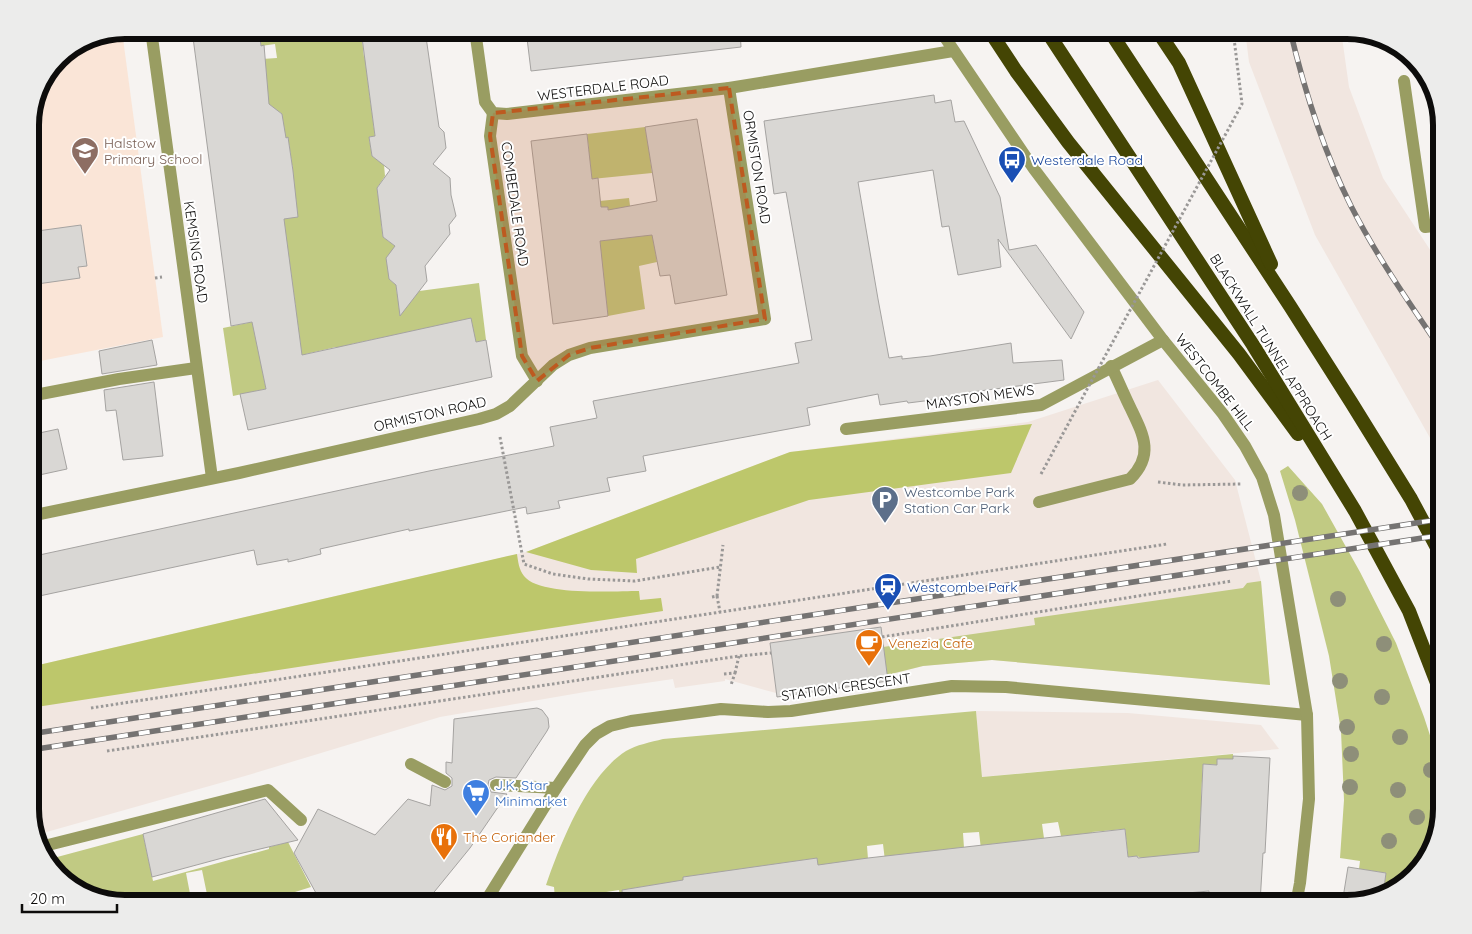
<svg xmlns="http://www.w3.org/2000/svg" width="1472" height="934" viewBox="0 0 1472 934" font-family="Quicksand,sans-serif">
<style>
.built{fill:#f1e6e0}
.education{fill:#fae5d7}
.green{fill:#c1ca83}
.forest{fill:#bdc76b}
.building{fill:#d9d7d4;stroke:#a5a3a1}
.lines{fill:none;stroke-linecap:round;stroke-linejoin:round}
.path{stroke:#9a9897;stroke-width:3;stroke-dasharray:2.5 2.5;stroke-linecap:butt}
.service{stroke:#999d62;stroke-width:12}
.minor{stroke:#999d62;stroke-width:12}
.tertiary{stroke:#999d62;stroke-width:12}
.trunk{stroke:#444504;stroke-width:14}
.rail-casing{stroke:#757372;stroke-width:5.5}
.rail{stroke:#fff;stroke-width:4;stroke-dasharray:11;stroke-linecap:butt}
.path-bridge{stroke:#9a9897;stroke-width:3;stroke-dasharray:2.5 2.5;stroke-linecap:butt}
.tree{fill:#8e8f79}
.marked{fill:#bd5a20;fill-opacity:0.2;stroke:#bd5a20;stroke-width:4;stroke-dasharray:10 6;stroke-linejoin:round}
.labels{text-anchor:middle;stroke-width:4;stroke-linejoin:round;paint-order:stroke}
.street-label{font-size:14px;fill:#0d0c0b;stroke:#fff}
.education-label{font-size:14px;fill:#785e54;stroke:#fff;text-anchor:start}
.transit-label{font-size:14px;fill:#164399;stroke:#fff;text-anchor:start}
.service-label{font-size:14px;fill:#4e5e75;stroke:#fff;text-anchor:start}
.food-label{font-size:14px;fill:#c56008;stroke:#fff;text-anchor:start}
.shop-label{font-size:14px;fill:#366cbe;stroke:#fff;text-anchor:start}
.rim{fill:none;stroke:#0d0c0b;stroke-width:6}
</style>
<rect width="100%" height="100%" fill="#f6f3f1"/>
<!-- built -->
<g class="built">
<path d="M1245,30H1341L1349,87L1383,178L1442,268V459L1315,235L1249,62Z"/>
<path d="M1158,380L1235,480L1261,581L1270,685L992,660L923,666L888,675V681L777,697L776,693L725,679V681L675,688L673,679L585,692L440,717L245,776L36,835L30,815V667L526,552L790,452L1028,422Z"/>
<path d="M976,711L1128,713L1261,725L1279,749L982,777Z"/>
</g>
<!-- education -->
<path class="education" d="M122,31L163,337L30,363V119L58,57L89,37Z"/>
<!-- green -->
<g class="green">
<path d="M259,30H361L364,57L391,53L367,75L375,136L369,137L372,156L384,165L385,176L377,188L379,202L390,211L381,223L383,237L395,246L389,279L396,285L397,294L479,283L486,340L476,342L427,328L396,335L386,363L380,338L352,344L342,373L336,347L306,354L311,379L260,358L266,389L233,396L223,328L267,319L296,309L291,276L256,234L293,171L288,138L244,143L282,114L277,110L269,111L262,59L277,58L275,44L261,46Z"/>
<path d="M645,127L648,143L667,155L650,158L652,173L592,179L590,163L569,165L568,153L589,150L587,134Z"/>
<path d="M629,198L632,220L650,218L657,262L639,266L645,309L608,316L606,299L578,244L614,239L613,223L609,224L608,207L574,210L590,202Z"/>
<path d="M1288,466L1322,504L1360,572L1396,643L1424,717L1442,772V810L1426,862L1400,886L1384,884L1386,873L1359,869L1360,861L1340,858L1344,800L1341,731L1329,656L1295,520L1280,471Z"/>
<path d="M1261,581L1270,685L992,660L923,666L887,675L883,647L1035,625L1034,618L1243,588L1247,583Z"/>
<path d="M976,711L982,777L1233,754V759H1217V765L1203,764L1201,797L1231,799L1230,812L1201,811L1199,843L1229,845L1228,851L1141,858L1137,856L1128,857L1125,829L1092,832L1096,861L1076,835L1061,836L1058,822L1042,824L1048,867L1027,840L996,844L984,875L979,832L963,833L964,848L888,886L883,844L867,846L868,859L687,904L667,883L635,888L637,904H621L619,890L587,895L588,904H573L572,897L555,899L554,887L546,885C561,842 587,776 626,751C636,745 651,742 663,739Z"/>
<path d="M143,834L153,881L269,849V847L288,842L311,887L295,892L298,904H274L273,897L240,904H209L202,870L186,873L192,904H124L72,888L46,860Z"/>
</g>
<!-- forest -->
<g class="forest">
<path d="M1032,424L1011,473L809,500L636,559L637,573L591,570L526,552L790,452Z"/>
<path d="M517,554C518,561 519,570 524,576C539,596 614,591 639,591L640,600L661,598L663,611L30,708V667Z"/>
</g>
<!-- building -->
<g class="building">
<path d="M192,30H259L261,46L264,45L269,104L282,114L286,138L288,137L293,171L298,217L284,219L302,355L471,318L476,342L486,340L492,377L248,430L240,394L266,389L252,322L231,326Z"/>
<path d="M361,30H425L439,127L444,132L446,148L433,164L450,178L451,195L456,216L449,225L450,234L425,266L427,281L400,316L396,285L389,279L386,258L395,246L383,237L377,188L390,170L372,156L369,137L375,136Z"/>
<path d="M526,30H740L741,47L531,71Z"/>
<path d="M934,95L935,103L951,100L955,122L964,121L1000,197L1009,250L1036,245L1084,312L1071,339L998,239L1001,267L958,275L949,226L942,227L933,170L858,182L878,299L889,358L902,356V359L930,356L1011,343L1013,363L1062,360L1064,380L964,393V396L908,403L907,401L880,405L878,394L807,408L810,425L643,456L646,471L607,478L610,491L558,501L560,508L527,514L526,507L409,531V529L320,549L321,554L288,562V559L257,565L254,550L30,598V557L429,471L554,446L550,427L597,418L593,401L799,363L795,343L812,340L786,192L774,194L764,121Z"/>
<path d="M697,119L727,295L675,304L670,275L660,276L652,235L600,241L608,316L553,324L531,141L587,134L592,179L598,178L601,207H608V210L657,201L645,127Z"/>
<path d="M81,225L87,266L78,267L80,278L30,285V232Z"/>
<path d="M152,340L157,365L102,374L99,351Z"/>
<path d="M154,382L163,456L123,460L116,410L106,411L104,390Z"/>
<path d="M58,429L67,469L30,477V435Z"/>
<path d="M881,627L888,681L777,697L770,643Z"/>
<path d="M537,708L542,710L548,718L549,727L547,731L516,778L496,777L489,780L488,785L491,792L507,794L470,848L426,902L419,904H322L294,853L318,809L375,835L408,799L430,806L432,785L445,790L452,786V778L446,773V762L452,763L454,719Z"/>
<path d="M1233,756L1270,758L1265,853H1263L1260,903L1208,902L1209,891L1144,897V894L1058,904H623L622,890L683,880V877L817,858L818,865L868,858L1125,829L1128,857L1137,856L1138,858L1199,852L1203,764L1217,765V759H1233Z"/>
<path d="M265,799L298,840L226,857L152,877L143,834Z"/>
<path d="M1348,867L1386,873L1383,895L1342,904Z"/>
</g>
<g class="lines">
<!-- path -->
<g class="path">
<path d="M155,278L162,277"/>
<path d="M500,437L524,564L553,574L588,579L635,581L720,567"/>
<path d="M1158,482L1182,485L1241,484"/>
<path d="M717,596L720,612"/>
<path d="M712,597L717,596L723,545"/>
<path d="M882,637L1232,581"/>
<path d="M735,673L739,656"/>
<path d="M724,674L735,673L731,685"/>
<path d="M91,708L1167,544"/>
<path d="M107,751L739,656L771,653"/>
</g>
<!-- service -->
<g class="service">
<path d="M1404,81L1425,227L1442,225"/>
<path d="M30,396L119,379L196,368"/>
<path d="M1039,502L1130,479C1154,455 1144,436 1131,409C1124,395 1118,380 1111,366"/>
<path d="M411,764L445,782"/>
<path d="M496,785L556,788"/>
<path d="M40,847L268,790L301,820"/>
</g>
<!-- minor -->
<g class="minor">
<path d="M151,30L212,478"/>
<path d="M493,113L490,136L522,356L537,381"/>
<path d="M846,429L1041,405L1163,340"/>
<path d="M30,516L239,473L479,419L496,414L510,406L553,365L569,355L590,348L765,319L729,88"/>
<path d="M484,904L556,788L585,745L596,734L610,726L631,721L721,709L768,712L791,711L952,686L1006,687L1307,715"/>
</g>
<!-- tertiary -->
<g class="tertiary">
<path d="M475,30L485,102L493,113L507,114L729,88L953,51"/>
<path d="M940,30L1034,169L1163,340L1223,414L1245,446L1262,477L1274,515L1307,715L1309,799L1300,883L1296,904"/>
</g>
<!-- trunk -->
<g class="trunk">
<path d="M989,30L1016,71L1068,142L1239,354L1298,434"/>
<path d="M1046,30L1253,345L1355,511L1409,611L1442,696"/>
<path d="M1109,30L1290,306L1351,402L1411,499L1442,557"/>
<path d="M1157,30L1179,63L1271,264"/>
</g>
<defs>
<g id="rail">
<path d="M1290,30C1304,89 1324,152 1351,206C1377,257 1410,304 1442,351"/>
<path d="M30,734L1442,519"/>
<path d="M30,750L1442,535"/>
</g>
</defs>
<!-- rail casing -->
<use href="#rail" class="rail-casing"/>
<!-- rail -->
<use href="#rail" class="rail"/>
<!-- path-bridge -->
<path class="path-bridge" d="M1041,474L1242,104L1233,30"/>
</g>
<!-- trees -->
<g class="tree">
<circle cx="1300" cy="493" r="8"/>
<circle cx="1338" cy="599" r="8"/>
<circle cx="1384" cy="644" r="8"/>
<circle cx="1340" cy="681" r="8"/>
<circle cx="1382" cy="697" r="8"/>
<circle cx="1347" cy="727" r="8"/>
<circle cx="1400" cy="737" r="8"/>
<circle cx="1351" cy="754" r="8"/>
<circle cx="1431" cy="770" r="8"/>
<circle cx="1350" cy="787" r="8"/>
<circle cx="1398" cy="790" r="8"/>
<circle cx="1417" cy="817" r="8"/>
<circle cx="1389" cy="841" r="8"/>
</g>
<!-- marked area -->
<path class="marked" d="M729,88L765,319L590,348L569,355L537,381L522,356L490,136L493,113Z"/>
<!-- icons -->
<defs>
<symbol id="school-pin" viewBox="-11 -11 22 30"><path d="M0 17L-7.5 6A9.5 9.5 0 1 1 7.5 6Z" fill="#8d6e63" stroke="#fff"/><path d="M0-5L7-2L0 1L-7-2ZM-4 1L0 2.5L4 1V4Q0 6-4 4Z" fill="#fff"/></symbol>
<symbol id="bus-pin" viewBox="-11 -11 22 30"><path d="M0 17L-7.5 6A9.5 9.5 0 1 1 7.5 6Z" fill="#1a4fb4" stroke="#fff"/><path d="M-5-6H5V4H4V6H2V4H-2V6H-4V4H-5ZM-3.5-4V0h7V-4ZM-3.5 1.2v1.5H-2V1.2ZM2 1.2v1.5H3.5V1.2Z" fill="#fff"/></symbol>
<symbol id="parking-pin" viewBox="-11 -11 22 30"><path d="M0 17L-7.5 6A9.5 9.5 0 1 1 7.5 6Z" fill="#5c6f8a" stroke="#fff"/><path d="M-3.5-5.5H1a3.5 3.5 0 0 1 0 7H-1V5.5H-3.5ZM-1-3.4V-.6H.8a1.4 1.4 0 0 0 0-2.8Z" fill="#fff"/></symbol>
<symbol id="station-pin" viewBox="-11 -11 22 30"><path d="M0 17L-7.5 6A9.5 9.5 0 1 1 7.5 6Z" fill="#1a4fb4" stroke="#fff"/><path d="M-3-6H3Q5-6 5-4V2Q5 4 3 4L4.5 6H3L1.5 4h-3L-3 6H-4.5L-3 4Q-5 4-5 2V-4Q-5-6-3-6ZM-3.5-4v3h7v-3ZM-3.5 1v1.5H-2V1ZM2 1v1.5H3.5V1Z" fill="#fff"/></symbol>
<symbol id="cafe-pin" viewBox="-11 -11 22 30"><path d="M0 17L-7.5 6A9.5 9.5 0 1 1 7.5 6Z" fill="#e8710a" stroke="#fff"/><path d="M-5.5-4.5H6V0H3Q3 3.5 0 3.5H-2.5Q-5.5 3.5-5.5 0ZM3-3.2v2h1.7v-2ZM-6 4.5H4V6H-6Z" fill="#fff"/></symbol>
<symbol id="supermarket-pin" viewBox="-11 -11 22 30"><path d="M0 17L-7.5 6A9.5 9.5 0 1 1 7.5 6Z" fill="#3f7fe0" stroke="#fff"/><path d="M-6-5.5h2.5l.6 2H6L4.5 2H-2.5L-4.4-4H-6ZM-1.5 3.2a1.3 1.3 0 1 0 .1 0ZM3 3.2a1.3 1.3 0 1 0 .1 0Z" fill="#fff"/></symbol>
<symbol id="restaurant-pin" viewBox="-11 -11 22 30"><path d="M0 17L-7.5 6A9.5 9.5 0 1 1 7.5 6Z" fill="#e8710a" stroke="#fff"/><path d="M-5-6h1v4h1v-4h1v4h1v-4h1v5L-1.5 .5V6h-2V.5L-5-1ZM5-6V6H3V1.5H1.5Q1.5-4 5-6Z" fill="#fff"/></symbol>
</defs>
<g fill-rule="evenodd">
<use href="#school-pin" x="69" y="135" width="32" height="43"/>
<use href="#bus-pin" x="996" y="144" width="32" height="43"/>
<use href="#parking-pin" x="869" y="484" width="32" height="43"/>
<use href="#station-pin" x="872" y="571" width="32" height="43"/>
<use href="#cafe-pin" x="853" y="627" width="32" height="43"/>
<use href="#supermarket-pin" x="460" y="777" width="32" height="43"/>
<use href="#restaurant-pin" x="428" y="821" width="32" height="43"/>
</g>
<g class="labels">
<!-- street labels -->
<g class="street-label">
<text transform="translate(603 88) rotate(-7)" y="5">WESTERDALE ROAD</text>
<text transform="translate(757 167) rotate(81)" y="5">ORMISTON ROAD</text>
<text transform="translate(515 204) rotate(82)" y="5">COMBEDALE ROAD</text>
<text transform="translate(196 252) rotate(82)" y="5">KEMSING ROAD</text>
<text transform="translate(1271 347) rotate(58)" y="5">BLACKWALL TUNNEL APPROACH</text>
<text transform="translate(1215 382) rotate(52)" y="5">WESTCOMBE HILL</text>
<text transform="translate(980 397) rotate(-8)" y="5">MAYSTON MEWS</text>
<text transform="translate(430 414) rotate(-13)" y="5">ORMISTON ROAD</text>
<text transform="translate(846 687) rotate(-8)" y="5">STATION CRESCENT</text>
</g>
<!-- education labels -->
<g class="education-label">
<text x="104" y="148">Halstow<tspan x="104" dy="16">Primary School</tspan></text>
</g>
<!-- transit labels -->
<g class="transit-label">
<text x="1031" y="165">Westerdale Road</text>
<text x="907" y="592">Westcombe Park</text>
</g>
<!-- service labels -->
<g class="service-label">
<text x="904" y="497">Westcombe Park<tspan x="904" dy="16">Station Car Park</tspan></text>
</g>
<!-- food labels -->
<g class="food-label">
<text x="888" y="648">Venezia Cafe</text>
<text x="463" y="842">The Coriander</text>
</g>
<!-- shop labels -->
<g class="shop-label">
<text x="495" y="790">J.K. Star<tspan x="495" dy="16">Minimarket</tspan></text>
</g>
</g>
<!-- crop -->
<path d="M0 0H1472V934H0ZM125 39H1347A86 86 0 0 1 1433 125V809A86 86 0 0 1 1347 895H125A86 86 0 0 1 39 809V125A86 86 0 0 1 125 39Z" fill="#ececeb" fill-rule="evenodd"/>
<path class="rim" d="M125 39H1347A86 86 0 0 1 1433 125V809A86 86 0 0 1 1347 895H125A86 86 0 0 1 39 809V125A86 86 0 0 1 125 39Z"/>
<!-- scale -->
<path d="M22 904v8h95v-8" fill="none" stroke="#0d0c0b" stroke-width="2.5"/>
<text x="30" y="904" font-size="15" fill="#0d0c0b" stroke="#ffffff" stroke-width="4" paint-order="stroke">20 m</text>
</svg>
